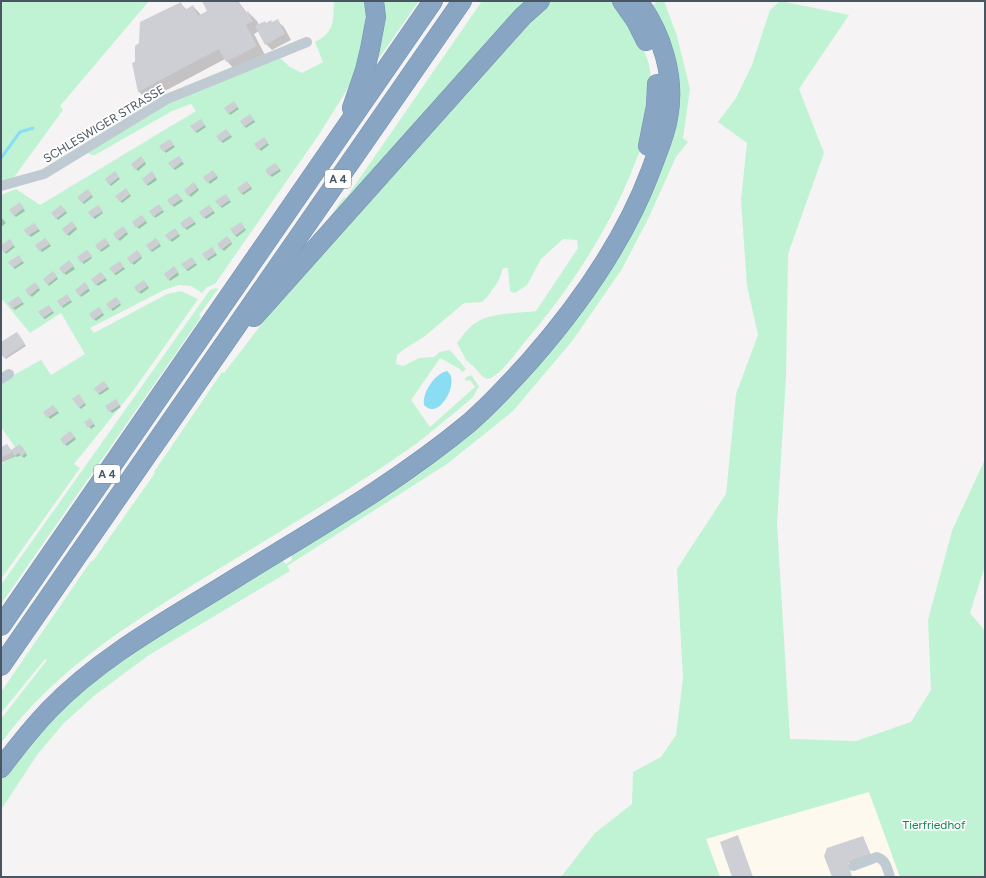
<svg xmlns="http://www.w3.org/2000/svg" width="986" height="878" viewBox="0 0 986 878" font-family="Figtree,sans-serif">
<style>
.commercial{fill:#fef9ee}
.green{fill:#c0f3d4}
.water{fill:#8bddf3}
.shadow{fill:#0003}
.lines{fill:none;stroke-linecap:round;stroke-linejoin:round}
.stream{stroke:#8bddf3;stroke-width:3}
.building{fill:#cdcfd5}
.highway-casing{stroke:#7390b0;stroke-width:20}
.street{stroke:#c0cad3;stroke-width:10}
.highway{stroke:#88a5c4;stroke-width:19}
.labels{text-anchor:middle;stroke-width:3.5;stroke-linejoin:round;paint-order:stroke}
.shield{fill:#fff;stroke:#808991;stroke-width:1}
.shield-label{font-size:11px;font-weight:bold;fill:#495662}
.street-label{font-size:12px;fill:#495662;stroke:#fff}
.park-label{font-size:12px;fill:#12854c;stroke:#fff}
</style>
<rect width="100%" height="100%" fill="#f5f3f3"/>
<!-- commercial -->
<path class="commercial" d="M869,792L900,877H720L706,839Z"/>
<!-- green -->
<g class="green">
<path d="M1,1H149L60,106L63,110L12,180L1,183Z"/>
<path d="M334,1H366L365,33L355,73L348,88L320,133L215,284L207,287L202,293L191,286L179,285L164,290L90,328L94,333L167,294L181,291L198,299L133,391L74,464L80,468L1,579V464L19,453L1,427V382L41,360L51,375L85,354L61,313L30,333L1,298V195L16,189L40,205L196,111L191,104L172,111L95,155H91L87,152L166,103L279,57L290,67L302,73L323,62L315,42C335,32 333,21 334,1Z"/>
<path d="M379,1H419L370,71Z"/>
<path d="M482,1H533L302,256L344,197L346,198Z"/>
<path d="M544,1H610L615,4C630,26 651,52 651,80C651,94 649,117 646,131C643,145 636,160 631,173C605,236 567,293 523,344C515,354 499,377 487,379L482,376L475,368L466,360L457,343C463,336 468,327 477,322C492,313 519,313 536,311L578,248L577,240L563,239L541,259L527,285L515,293L510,291L508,268H503L499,280L488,296L482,302L464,303L425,336L403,350L397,355L396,364L403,366L419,358L434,357L440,352L450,350L466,369L462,372L460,369L440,358L411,400L430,427L475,387L470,380L466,381L465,378L471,375L479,386L473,397L458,410L416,444L384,466C329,502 273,536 217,570C138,619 57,666 1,743V719L47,660L45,659L1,713V692L91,561H93L155,473L154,472L222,372L224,373L278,303Z"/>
<path d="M654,1H664L677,36L690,89L683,138L688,142L676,157L649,217L622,269L573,340L513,411L447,464L287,566L290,571L149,655L95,695L63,724L37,755L1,810V780L25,746L56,711L129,650L282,560L286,564L292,560L291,555L544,353L672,134L652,6L656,3Z"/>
<path d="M780,1L849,15L799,89L824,153L788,254L786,377L777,523L790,739L856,741L911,722L931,690L928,620L952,531L985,459V566L970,613L985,631V798L984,799L985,803V876L900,877L869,792L706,839L720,877H561L595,833L632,804L633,772L661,757L676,735L683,678L677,569L726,494L736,394L758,335L747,286L741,200L747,143L718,122L736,98L752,65L770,10Z"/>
<path d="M216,288L218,289L199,315L201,317L1,604V585L210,290Z"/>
</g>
<!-- water -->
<path class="water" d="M447,371C459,379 445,409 432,409C429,409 426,407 424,405C422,393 434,374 447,371Z"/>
<!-- shadow -->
<g class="shadow">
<path d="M203,1H238L247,13L248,12L257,21L259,25L272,23L277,21L284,27L291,40L272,50L266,44L259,31L254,34L265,55L235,70L225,59L148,100L139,92L133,64L136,62L180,3L187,10L193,6L201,15L209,11Z"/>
<path d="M235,104L239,109L230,115L229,113Z"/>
<path d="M252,117L255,122L246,128L241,122Z"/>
<path d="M202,122L206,127L197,133L195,131Z"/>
<path d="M228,132L232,137L223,143L217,137Z"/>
<path d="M266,140L269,145L261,151L255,144Z"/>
<path d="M171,142L175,147L166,153L161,147Z"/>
<path d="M143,159L146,164L138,171L136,169Z"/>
<path d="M180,159L184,164L175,170L173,168Z"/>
<path d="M277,166L281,171L272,177L270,175Z"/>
<path d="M215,173L218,178L210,184L204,177Z"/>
<path d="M116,174L120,179L111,186L110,184Z"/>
<path d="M153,174L157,180L148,186L147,184Z"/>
<path d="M249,184L252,189L243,195L242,193Z"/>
<path d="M196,185L199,190L191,197L189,195Z"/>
<path d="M127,191L131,196L122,203L120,201Z"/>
<path d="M89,192L93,197L84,204L82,202Z"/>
<path d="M179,196L183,201L174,207L168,200Z"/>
<path d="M227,197L231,202L222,208L217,202Z"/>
<path d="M21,205L25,211L16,217L14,215Z"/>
<path d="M160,207L164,212L155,218L154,216Z"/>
<path d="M63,208L67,213L58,220L56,218Z"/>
<path d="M100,208L103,213L95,219L93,217Z"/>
<path d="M211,208L215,213L206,219L200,212Z"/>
<path d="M1,217L6,223L1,227Z"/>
<path d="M144,218L147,223L139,229L133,222Z"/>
<path d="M192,219L196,224L187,230L182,224Z"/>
<path d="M74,224L77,229L69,236L67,234Z"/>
<path d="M242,225L246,230L237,237L235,235Z"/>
<path d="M36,226L40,231L31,237L25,231Z"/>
<path d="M125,229L128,234L120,241L118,239Z"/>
<path d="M177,231L180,236L172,242L166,235Z"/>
<path d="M229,239L232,244L224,251L222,249Z"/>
<path d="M47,241L51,246L42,252L36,246Z"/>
<path d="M107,241L110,246L101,252L100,250Z"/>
<path d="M158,241L161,246L152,252L147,246Z"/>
<path d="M11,242L15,247L6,254L1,247Z"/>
<path d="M213,250L217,255L208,261L207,259Z"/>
<path d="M89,253L92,258L84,264L82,262Z"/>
<path d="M139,253L142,258L134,265L132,263Z"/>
<path d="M20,258L24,263L15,269L13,267Z"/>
<path d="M193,260L197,265L188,271L186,270Z"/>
<path d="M71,263L75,269L66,275L64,273Z"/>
<path d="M121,264L125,269L116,275L114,274Z"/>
<path d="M176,269L179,275L170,281L169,279Z"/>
<path d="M55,274L58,279L49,286L48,284Z"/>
<path d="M103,275L107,280L98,286L92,280Z"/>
<path d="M146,283L149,288L141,294L135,288Z"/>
<path d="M37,285L40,290L32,297L30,295Z"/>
<path d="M86,285L90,291L81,297L80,295Z"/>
<path d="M68,297L72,302L63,308L62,306Z"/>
<path d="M20,299L24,304L15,310L13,308Z"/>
<path d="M118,300L121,305L113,311L111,309Z"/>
<path d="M50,308L54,313L45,319L43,318Z"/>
<path d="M101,310L104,315L96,321L90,315Z"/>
<path d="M19,335L26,346L6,359L1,353V343Z"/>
<path d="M106,384L109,389L100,395L95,389Z"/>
<path d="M80,397L86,405L81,409L79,407Z"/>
<path d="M117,402L121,407L112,413L107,407Z"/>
<path d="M55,408L59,413L50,419L44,412Z"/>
<path d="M92,421L95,426L91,429L86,422Z"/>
<path d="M72,434L76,439L67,446L65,444Z"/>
<path d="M7,445L12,451L22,447L27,455L24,458L21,455L17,457L16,456L1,463V449Z"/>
<path d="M863,837L871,855L848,863L852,877H833Z"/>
</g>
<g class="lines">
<!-- stream -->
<path class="stream" d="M1,158L20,132L33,128"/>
</g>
<!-- building -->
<g class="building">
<path d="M202,1H237L246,13L248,11L253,21L246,25L257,46L226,62L219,49L138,92L132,63L135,62V46L139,43L140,22L181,2L185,10L193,5L198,16L207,11Z"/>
<path d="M278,19L285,34L265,45L255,26L265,21L266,23L271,20L272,22Z"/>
<path d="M234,101L238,107L228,114L224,108Z"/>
<path d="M250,114L254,120L244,127L240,121Z"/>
<path d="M201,119L205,125L195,132L190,126Z"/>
<path d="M226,129L231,135L220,142L216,136Z"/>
<path d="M264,137L268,143L258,150L254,144Z"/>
<path d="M170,139L174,145L163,152L159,146Z"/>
<path d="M141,156L145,162L135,170L131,164Z"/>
<path d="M179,156L183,161L173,169L168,163Z"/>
<path d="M275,163L280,169L269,176L265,170Z"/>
<path d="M213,170L217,176L207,183L203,177Z"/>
<path d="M115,171L119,177L109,185L105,179Z"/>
<path d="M152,171L156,177L146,185L142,179Z"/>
<path d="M247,181L251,187L241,194L237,188Z"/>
<path d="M194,182L198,188L188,196L184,190Z"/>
<path d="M126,188L130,194L120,202L115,196Z"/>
<path d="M88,189L92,195L82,203L77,197Z"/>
<path d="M177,193L182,199L171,206L167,200Z"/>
<path d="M226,194L230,200L220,207L215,201Z"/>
<path d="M20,202L24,208L14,216L9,210Z"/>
<path d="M159,204L163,210L153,217L149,211Z"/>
<path d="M61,205L66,211L56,219L51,213Z"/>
<path d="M98,205L103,211L92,218L88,212Z"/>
<path d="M209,205L214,211L203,218L199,212Z"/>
<path d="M142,215L146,221L136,228L132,222Z"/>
<path d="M190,216L195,222L184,229L180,223Z"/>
<path d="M72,221L76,227L66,235L62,229Z"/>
<path d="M241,222L245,228L235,236L230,229Z"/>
<path d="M34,223L39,229L28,236L24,230Z"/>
<path d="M123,226L127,232L117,240L113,234Z"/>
<path d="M175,228L179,234L169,241L165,235Z"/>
<path d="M227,236L232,242L221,250L217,244Z"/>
<path d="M45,238L50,244L39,251L35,245Z"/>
<path d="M105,238L109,244L99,251L95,245Z"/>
<path d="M156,238L160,244L150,251L146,245Z"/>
<path d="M10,239L14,245L4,253L1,249V245Z"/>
<path d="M212,247L216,253L206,260L202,254Z"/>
<path d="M87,250L92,256L81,263L77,257Z"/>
<path d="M137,250L142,256L131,264L127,258Z"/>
<path d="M19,255L23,261L13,268L8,262Z"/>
<path d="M192,257L196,263L186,270L181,264Z"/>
<path d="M69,260L74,266L63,274L59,268Z"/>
<path d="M120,261L124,267L114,274L109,268Z"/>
<path d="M174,266L178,272L168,280L164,274Z"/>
<path d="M53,271L57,277L47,285L43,279Z"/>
<path d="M101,272L106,278L95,285L91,279Z"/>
<path d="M144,280L148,286L138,293L134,287Z"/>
<path d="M35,282L39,288L29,296L25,290Z"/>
<path d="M85,282L89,288L79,296L75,290Z"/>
<path d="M67,294L71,300L61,307L57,301Z"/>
<path d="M18,296L23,302L12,309L8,303Z"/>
<path d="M116,297L121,303L110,310L106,304Z"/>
<path d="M49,305L53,311L43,318L38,312Z"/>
<path d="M99,307L103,313L93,320L89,314Z"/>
<path d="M17,332L25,344L4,358L1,354V342Z"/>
<path d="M104,381L108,387L98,394L94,388Z"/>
<path d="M79,394L85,403L79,408L72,399Z"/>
<path d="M116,399L120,405L109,412L105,406Z"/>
<path d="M53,405L58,411L47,418L43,412Z"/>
<path d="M90,418L94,424L88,428L84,422Z"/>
<path d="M70,431L75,437L64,445L60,439Z"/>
<path d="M7,444L12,452L3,457L2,455L1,456V447Z"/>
<path d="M20,444L26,453L21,457L19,453L15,456L11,450Z"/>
<path d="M738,835L753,877H732L720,842Z"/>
<path d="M863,836L870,854L847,862L852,877H832L824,856L827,848Z"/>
</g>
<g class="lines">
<defs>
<g id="highway">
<path d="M622,1L636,21L646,41"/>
<path d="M352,108L365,70L370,49L376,17L374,1"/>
<path d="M648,146L656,106L657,84"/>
<path d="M254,317L523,16L540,1"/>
<path d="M1,626L433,1"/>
<path d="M1,666L462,1"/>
<path d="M1,768C16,748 32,728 49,710C103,654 174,617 239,576C317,528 398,482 469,423C491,404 511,382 530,361C580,304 624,242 651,170C657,153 665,136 668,118C676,78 662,33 638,1"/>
</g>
</defs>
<!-- highway casing -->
<use href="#highway" class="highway-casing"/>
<!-- street -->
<g class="street">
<path d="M1,186L44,174L167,99L307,42"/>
<path d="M1,379L9,374"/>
<path d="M853,866L877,857C886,860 887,868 890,877"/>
</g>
<!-- highway -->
<use href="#highway" class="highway"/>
</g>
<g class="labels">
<!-- shield labels -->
<g class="shield">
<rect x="325" y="170" width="26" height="18" rx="3"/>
<rect x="94" y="465" width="26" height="18" rx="3"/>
</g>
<g class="shield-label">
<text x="338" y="183">A 4</text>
<text x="107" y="478">A 4</text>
</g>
<!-- street labels -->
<g class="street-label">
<text transform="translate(104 124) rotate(-31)" y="4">SCHLESWIGER STRASSE</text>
</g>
<!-- park labels -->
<g class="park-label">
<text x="934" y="829">Tierfriedhof</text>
</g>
</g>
<!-- border -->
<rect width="986" height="878" fill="none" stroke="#495662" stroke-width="4"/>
</svg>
